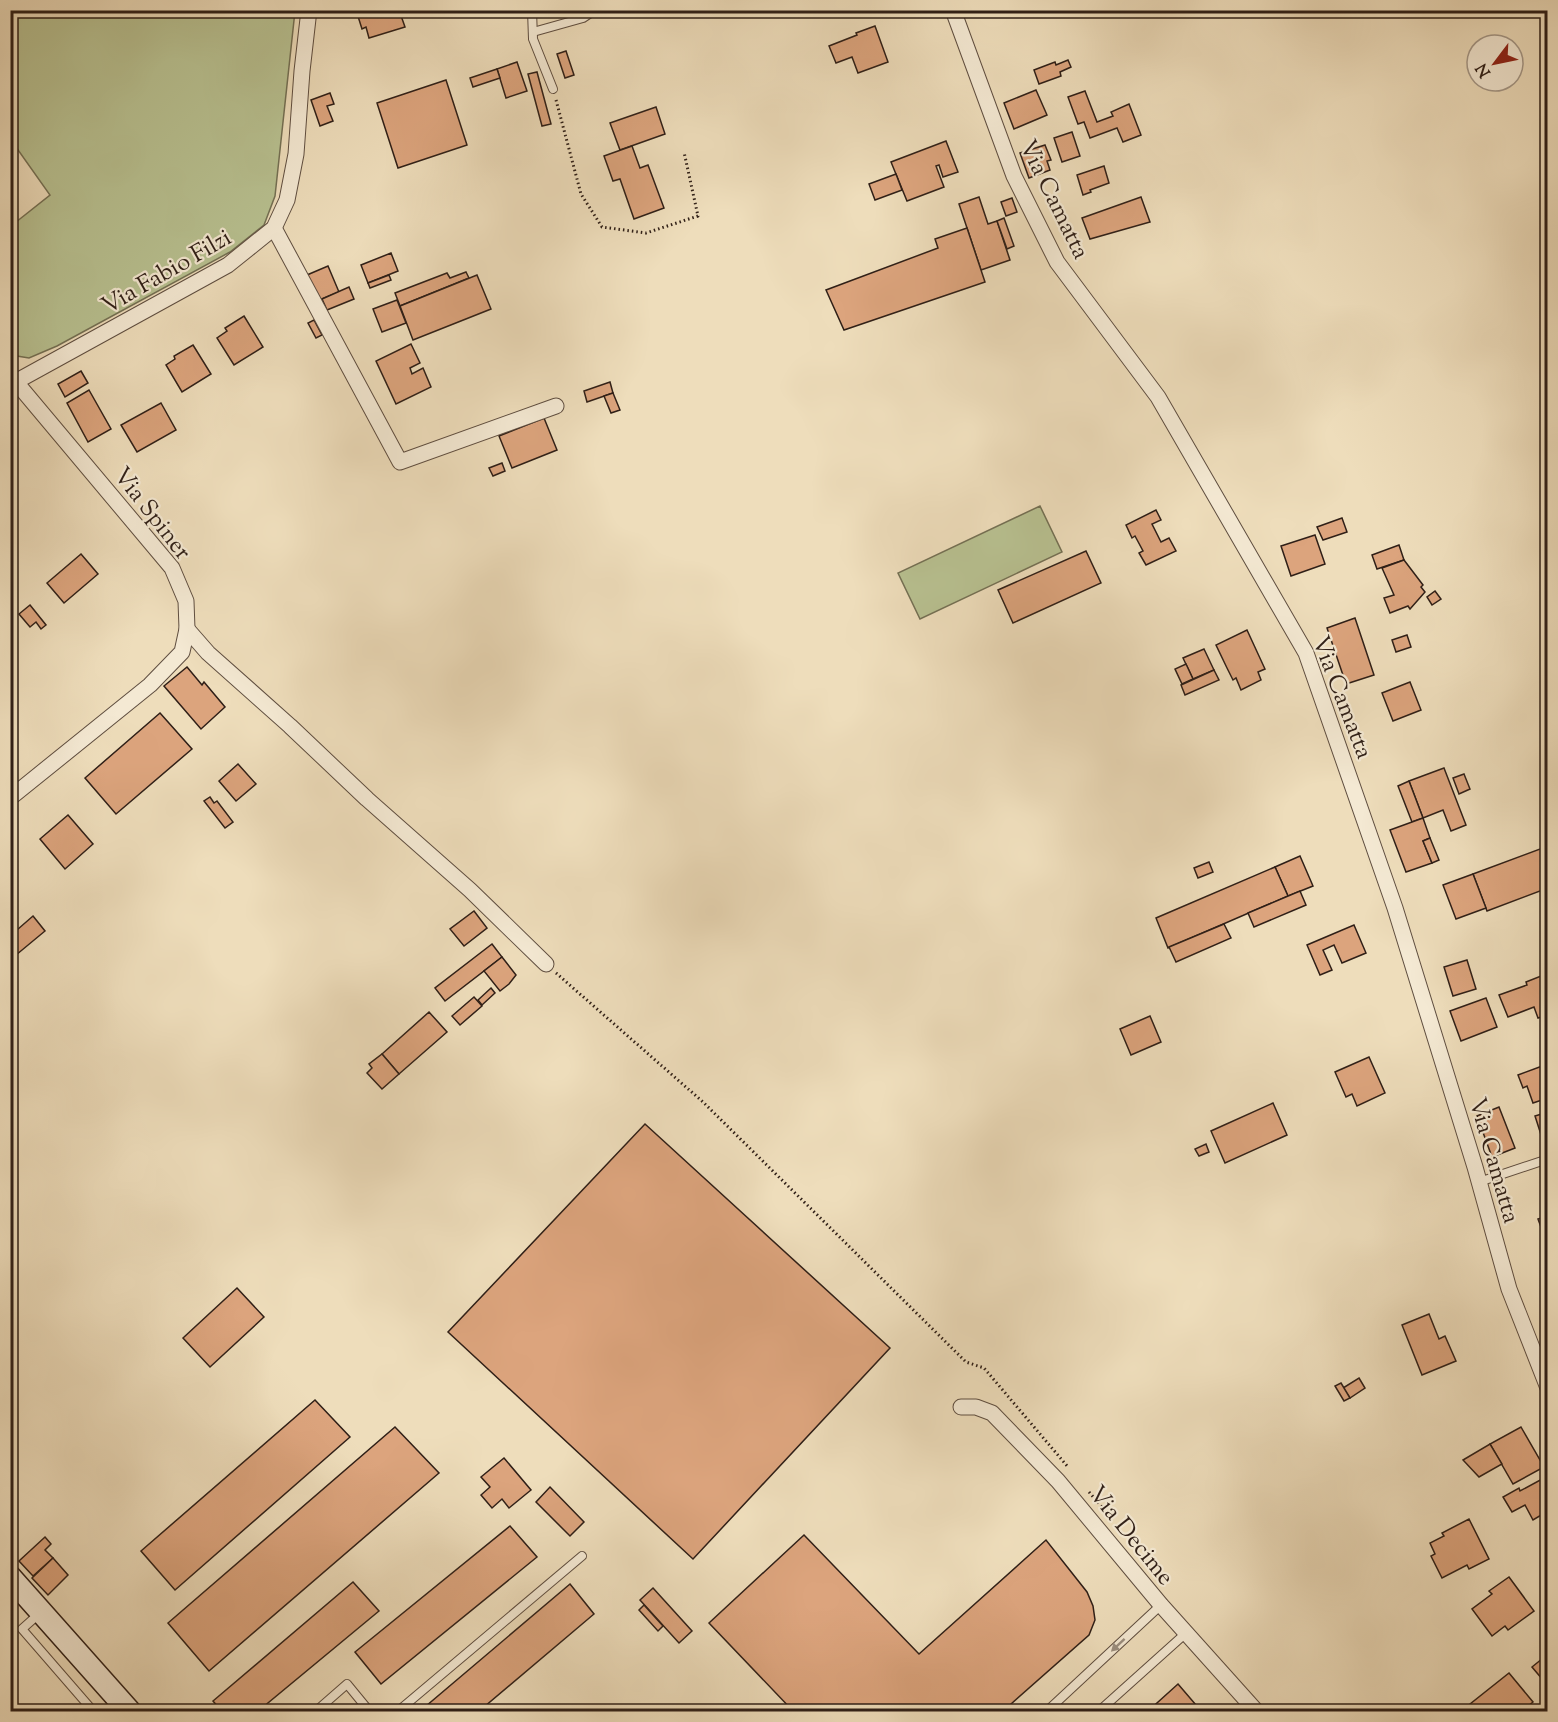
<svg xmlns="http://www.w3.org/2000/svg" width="1558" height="1722" viewBox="0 0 1558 1722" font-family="'Sorts Mill Goudy',serif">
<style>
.green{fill:#b8c191;stroke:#747054;stroke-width:1.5}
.building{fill:#dca47d;stroke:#2f1f17;stroke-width:1.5}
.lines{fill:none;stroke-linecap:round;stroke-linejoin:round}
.lane-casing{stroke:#5f4e40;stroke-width:10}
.street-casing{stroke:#5f4e40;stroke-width:17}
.secondary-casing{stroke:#2f1f17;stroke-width:25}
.path{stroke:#2f1f17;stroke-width:3;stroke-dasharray:1.5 3;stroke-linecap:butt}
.lane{stroke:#f4e9d3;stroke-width:8}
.street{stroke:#f4e9d3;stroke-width:15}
.secondary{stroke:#f4e9d3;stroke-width:22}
.oneway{fill:#9b8e7e}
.labels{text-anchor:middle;stroke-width:4.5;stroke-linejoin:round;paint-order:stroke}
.street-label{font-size:24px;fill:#2f1f17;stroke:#f4e9d3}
</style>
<rect width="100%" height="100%" fill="#edb"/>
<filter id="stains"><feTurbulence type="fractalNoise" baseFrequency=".00333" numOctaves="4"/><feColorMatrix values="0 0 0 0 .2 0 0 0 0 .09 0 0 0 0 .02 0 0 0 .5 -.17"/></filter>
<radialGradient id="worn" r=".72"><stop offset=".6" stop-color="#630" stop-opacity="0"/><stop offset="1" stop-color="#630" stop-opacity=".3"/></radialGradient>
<!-- green -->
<g class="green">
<path d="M94,11H295L275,196L264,225L230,252L57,346L29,358L11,355V226L50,195L11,140V18L16,14L55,15Z"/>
<path d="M1040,506L1062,552L920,619L898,573Z"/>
</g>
<!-- building -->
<g class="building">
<path d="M356,10H399L405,27L369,38L366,27L362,29Z"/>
<path d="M875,26L888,62L858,73L852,57L836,63L829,46L857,35L856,33Z"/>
<path d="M566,51L574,75L565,78L557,54Z"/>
<path d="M1068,60L1071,67L1060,72L1061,76L1039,84L1034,70L1055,62L1056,65Z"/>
<path d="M517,62L527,91L506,98L497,69Z"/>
<path d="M497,69L500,78L473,87L470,78Z"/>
<path d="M537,72L551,124L542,126L528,74Z"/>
<path d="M446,80L467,145L398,168L377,103Z"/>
<path d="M1036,90L1047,115L1014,129L1004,103Z"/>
<path d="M1085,91L1097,122L1113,116L1111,112L1129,104L1141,135L1123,142L1117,128L1090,138L1084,122L1078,124L1068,97Z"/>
<path d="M330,93L334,104L327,106L333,121L320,126L311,100Z"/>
<path d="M656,107L665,134L620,150L610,123Z"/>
<path d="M1072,132L1080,156L1062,162L1054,138Z"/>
<path d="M946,141L958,172L943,177L939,165L936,166L944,187L907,201L891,162Z"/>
<path d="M1045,145L1051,160L1047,161L1050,170L1029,178L1020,153Z"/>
<path d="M632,146L640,168L648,165L664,208L634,219L620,179L613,181L604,156Z"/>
<path d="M1104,166L1109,183L1090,190L1091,192L1083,195L1077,175Z"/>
<path d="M896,174L902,190L875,200L869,184Z"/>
<path d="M979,197L988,224L997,221L1010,260L981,270L959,204Z"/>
<path d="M1141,197L1150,222L1090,239L1082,218Z"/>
<path d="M1012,198L1017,212L1006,216L1001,202Z"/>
<path d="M1004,218L1014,246L1007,249L997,221Z"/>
<path d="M967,228L985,282L844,330L826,290L938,248L935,239Z"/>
<path d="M391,253L398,271L368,283L361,265Z"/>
<path d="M328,266L339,292L317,301L307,275Z"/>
<path d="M466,272L469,278L400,306L395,293L447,273L450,278Z"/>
<path d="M389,275L391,280L370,288L368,283Z"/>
<path d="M477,275L491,309L413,340L400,306Z"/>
<path d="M349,287L354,299L327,310L322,299Z"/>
<path d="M397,300L406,323L382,332L373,309Z"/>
<path d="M244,316L263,347L234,365L217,338L227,331L225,328Z"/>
<path d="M314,320L322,335L316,338L308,323Z"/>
<path d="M411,344L420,363L410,368L412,374L423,368L431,387L396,404L376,361Z"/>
<path d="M193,345L211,374L182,392L166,365L175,359L174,356Z"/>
<path d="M81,371L88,383L65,397L58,384Z"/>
<path d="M610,382L613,393L587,402L584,391Z"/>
<path d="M89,390L111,429L88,442L67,403Z"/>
<path d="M613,393L620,410L611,413L604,396Z"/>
<path d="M161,403L176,430L137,452L121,425Z"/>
<path d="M544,418L557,450L512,468L499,436Z"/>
<path d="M502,463L505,471L493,476L489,468Z"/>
<path d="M1156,510L1161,520L1152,524L1161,542L1169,538L1176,551L1146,565L1139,553L1143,551L1135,536L1132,538L1126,525Z"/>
<path d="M1342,518L1347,532L1323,540L1317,527Z"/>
<path d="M1315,535L1325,564L1291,576L1281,546Z"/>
<path d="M1399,545L1404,560L1377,569L1372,555Z"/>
<path d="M1086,551L1101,583L1013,623L998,590Z"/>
<path d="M81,554L98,574L64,603L47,583Z"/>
<path d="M1404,560L1423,585L1421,587L1425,592L1410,609L1408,606L1390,613L1384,598L1394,595L1382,568Z"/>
<path d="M1435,591L1441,599L1432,605L1427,597Z"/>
<path d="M30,605L46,625L41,629L36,622L30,627L19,614Z"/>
<path d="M1355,618L1374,675L1346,684L1327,628Z"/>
<path d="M1247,630L1265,669L1258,672L1261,680L1241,690L1236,678L1233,680L1227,668L1216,645Z"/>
<path d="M1407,635L1411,647L1396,652L1392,640Z"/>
<path d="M1204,649L1214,670L1193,679L1183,658Z"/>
<path d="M1186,664L1193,679L1182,684L1175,669Z"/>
<path d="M187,667L202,685L204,682L225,707L201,729L164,686Z"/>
<path d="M1214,670L1219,680L1185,695L1181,685Z"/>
<path d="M1410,682L1421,710L1393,721L1382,693Z"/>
<path d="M160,713L192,749L116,814L85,778Z"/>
<path d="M238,764L256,784L236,801L219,781Z"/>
<path d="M1444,768L1466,825L1451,831L1443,810L1423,818L1409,781Z"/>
<path d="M1464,774L1470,789L1459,794L1453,778Z"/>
<path d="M1409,781L1423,818L1412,822L1398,786Z"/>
<path d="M210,797L214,803L217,801L233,822L225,828L204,801Z"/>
<path d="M68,815L93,844L65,869L40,839Z"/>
<path d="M1423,818L1430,838L1423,841L1432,863L1406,872L1390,830Z"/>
<path d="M1430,838L1439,860L1432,863L1423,841Z"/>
<path d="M1548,846V888L1487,911L1473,874Z"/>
<path d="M1300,856L1313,886L1288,896L1275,867Z"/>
<path d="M1209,862L1213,872L1198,878L1194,868Z"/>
<path d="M1275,867L1288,896L1168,948L1156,918Z"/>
<path d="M1473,874L1486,908L1456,919L1443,885Z"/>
<path d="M1300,891L1306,905L1254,927L1248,913Z"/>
<path d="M474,911L487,928L464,946L450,929Z"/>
<path d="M33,916L45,931L10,960V936Z"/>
<path d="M1224,924L1231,938L1176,962L1169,947Z"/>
<path d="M1354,925L1366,953L1342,963L1334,945L1323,950L1332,970L1320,975L1307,945Z"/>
<path d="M492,944L502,957L445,1001L435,988Z"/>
<path d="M502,957L516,975L509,984L500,991L484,971Z"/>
<path d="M1467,960L1476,989L1453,996L1444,967Z"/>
<path d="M1546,974L1548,1015L1538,1018L1534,1007L1508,1017L1499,995L1527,985L1526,982Z"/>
<path d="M491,988L495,993L482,1005L478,1000Z"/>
<path d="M474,997L482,1006L460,1025L452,1016Z"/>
<path d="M1486,998L1497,1027L1461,1041L1450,1011Z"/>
<path d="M429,1012L447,1032L399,1074L382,1054Z"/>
<path d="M1150,1016L1161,1042L1131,1055L1120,1029Z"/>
<path d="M382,1054L399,1074L382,1089L367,1073L372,1068L369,1064Z"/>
<path d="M1369,1057L1385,1093L1357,1106L1352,1094L1346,1097L1335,1072Z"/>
<path d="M1545,1065L1548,1070V1098L1533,1103L1527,1086L1523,1088L1518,1075Z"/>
<path d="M1273,1103L1287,1135L1225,1163L1211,1131Z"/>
<path d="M1499,1107L1515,1148L1492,1157L1477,1116Z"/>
<path d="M1548,1112V1143L1544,1144L1535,1116Z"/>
<path d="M645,1124L890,1348L693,1559L448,1332Z"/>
<path d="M1206,1144L1209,1152L1199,1156L1195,1149Z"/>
<path d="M1548,1216V1246L1538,1219Z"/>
<path d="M237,1288L264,1317L210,1367L183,1338Z"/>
<path d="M1429,1314L1439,1339L1445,1336L1456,1361L1422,1375L1402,1325Z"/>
<path d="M1359,1378L1365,1388L1350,1398L1343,1388Z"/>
<path d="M1341,1383L1350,1398L1344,1401L1335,1386Z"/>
<path d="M315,1400L350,1437L175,1590L141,1551Z"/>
<path d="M395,1427L439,1473L209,1671L168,1623Z"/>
<path d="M1521,1427L1544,1467L1513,1484L1490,1444Z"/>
<path d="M1490,1444L1502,1464L1479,1477L1463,1460Z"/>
<path d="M504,1458L531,1490L509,1508L502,1499L492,1508L481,1495L490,1487L481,1477Z"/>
<path d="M1544,1478L1548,1483V1511L1533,1520L1525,1505L1512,1512L1503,1497L1519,1488L1520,1491Z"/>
<path d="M550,1487L584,1522L570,1536L536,1502Z"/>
<path d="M1469,1519L1489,1559L1469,1569L1467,1565L1442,1578L1431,1556L1435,1554L1430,1543L1444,1536L1442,1533Z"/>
<path d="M510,1526L537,1557L381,1684L355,1652Z"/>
<path d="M804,1535L919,1654L1046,1540L1087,1592L1093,1606L1095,1620L1089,1635L1002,1712H794L709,1623Z"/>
<path d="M45,1537L51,1544L45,1550L53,1558L33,1576L19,1561Z"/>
<path d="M53,1558L68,1575L48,1595L32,1578Z"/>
<path d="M1509,1577L1534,1611L1508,1630L1505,1626L1492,1636L1472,1609L1492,1594L1489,1591Z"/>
<path d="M353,1582L379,1611L257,1712H228L223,1705L219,1708L213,1701Z"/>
<path d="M570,1584L594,1614L478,1712H419Z"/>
<path d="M653,1588L692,1631L679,1643L640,1600Z"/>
<path d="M644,1605L663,1626L658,1631L639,1610Z"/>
<path d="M1548,1654V1686L1532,1667Z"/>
<path d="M1509,1673L1533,1702L1521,1712H1460Z"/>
<path d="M1178,1684L1202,1712H1147Z"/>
</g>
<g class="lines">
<defs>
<g id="lane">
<path d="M532,10L533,39L553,89"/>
<path d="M533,32L583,18L595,10"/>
<path d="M1479,1182L1548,1159"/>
<path d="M40,1613L22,1629L94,1712"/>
<path d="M315,1712L347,1684L370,1712"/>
<path d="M397,1712L582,1556"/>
<path d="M1046,1712L1161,1605"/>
<path d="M1098,1712L1186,1633"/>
</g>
<g id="street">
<path d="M953,10L1014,176L1057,262L1158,397L1306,653L1395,908L1475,1167L1509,1289L1548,1388"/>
<path d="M274,228L400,462L556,406"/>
<path d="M10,375L172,568L186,601L187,629L182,652L150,685L10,798"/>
<path d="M17,381L228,265L274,228L287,200L296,154L302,71L309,10"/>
<path d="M187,629L208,653L290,726L367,799L470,890L546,964"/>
<path d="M961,1407H976L992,1413L1058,1481L1161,1605L1257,1712"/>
</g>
<path id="secondary" d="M10,1577L130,1712"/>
</defs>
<!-- lane casing -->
<use href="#lane" class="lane-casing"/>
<!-- street casing -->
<use href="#street" class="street-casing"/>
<!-- secondary casing -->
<use href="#secondary" class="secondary-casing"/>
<!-- path -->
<g class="path">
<path d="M556,100L581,194L602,227L646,233L698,216L684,152"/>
<path d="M556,973L703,1102L966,1362L984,1368L1068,1467"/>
<path d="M1089,1492L1108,1514"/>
</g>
<!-- lane -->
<use href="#lane" class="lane"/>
<!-- street -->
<use href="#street" class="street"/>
<!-- secondary -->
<use href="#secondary" class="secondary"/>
</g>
<!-- one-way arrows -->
<defs><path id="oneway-solid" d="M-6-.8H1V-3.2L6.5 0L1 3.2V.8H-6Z" transform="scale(1.5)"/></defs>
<use class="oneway" href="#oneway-solid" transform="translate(1118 1645) rotate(137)"/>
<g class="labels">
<!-- street labels -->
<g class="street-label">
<text transform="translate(1055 199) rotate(64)" y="8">Via Camatta</text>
<text transform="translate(166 271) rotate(-30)" y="8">Via Fabio Filzi</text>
<text transform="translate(153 513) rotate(52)" y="8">Via Spiner</text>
<text transform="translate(1343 697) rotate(69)" y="8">Via Camatta</text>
<text transform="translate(1495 1160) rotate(74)" y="8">Via Camatta</text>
<text transform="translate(1132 1535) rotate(51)" y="8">Via Decime</text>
</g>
</g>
<!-- margin -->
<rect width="1558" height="1722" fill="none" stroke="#edb" stroke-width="36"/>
<rect x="12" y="12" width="1534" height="1698" fill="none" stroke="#2f1f17" stroke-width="3"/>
<rect x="18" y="18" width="1522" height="1686" fill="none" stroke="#2f1f17" stroke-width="1.5"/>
<!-- north arrow -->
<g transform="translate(1495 63) rotate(238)"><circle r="28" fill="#f4e9d3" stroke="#a59888" stroke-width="1.5"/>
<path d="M0-4.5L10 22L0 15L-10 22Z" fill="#8f2418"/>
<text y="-9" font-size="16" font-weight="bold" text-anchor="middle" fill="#2f1f17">N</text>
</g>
<rect width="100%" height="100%" filter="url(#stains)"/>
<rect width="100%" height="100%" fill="url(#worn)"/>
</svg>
